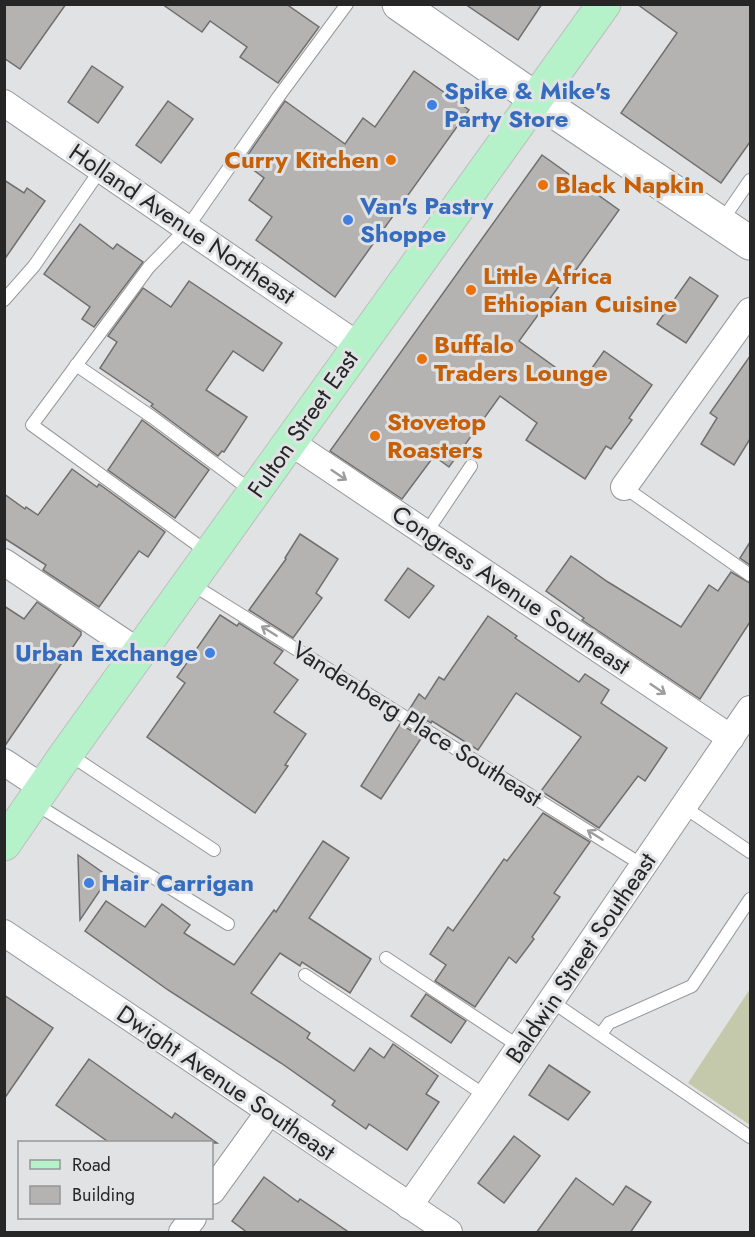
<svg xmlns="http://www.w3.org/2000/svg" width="755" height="1237" viewBox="0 0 755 1237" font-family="Jost,sans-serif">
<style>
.green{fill:#c5c9ab}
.building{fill:#b5b3b2;stroke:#716f6e;stroke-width:1.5}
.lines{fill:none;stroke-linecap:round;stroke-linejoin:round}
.lane-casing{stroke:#97989a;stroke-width:14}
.street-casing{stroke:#97989a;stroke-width:28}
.secondary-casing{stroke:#97989a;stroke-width:35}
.primary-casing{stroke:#bebebe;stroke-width:35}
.lane{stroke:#fff;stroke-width:12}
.street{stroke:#fff;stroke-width:26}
.secondary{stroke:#fff;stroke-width:33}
.primary{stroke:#b5f2c9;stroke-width:33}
.oneway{stroke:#9d9d9e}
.shop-dot{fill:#3f7fe0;stroke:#e1e2e4;stroke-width:2}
.food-dot{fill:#e8710a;stroke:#e1e2e4;stroke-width:2}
.labels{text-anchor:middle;stroke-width:6;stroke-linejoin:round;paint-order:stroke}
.shop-label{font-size:24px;font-weight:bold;fill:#366cbe;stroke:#e1e2e4;text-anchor:start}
.food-label{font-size:24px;font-weight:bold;fill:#c56008;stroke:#e1e2e4;text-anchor:start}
.street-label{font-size:24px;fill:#262627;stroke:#e1e2e4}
</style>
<rect width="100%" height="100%" fill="#e1e2e4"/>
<!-- green -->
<path class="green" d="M750,989V1125L688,1083Z"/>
<!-- building -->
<g class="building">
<path d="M4,4H66L20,69L4,58Z"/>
<path d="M162,4H286L319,27L278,83L240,57L247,47L210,21L202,32Z"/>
<path d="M465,4H542L518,40Z"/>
<path d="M637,4H750V142L721,183L621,113L677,33Z"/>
<path d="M92,66L123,87L98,123L68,102Z"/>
<path d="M414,71L469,110L335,297L256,240L272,217L249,200L264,178L243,162L285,101L345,144L363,118L375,127Z"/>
<path d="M168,101L193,119L161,163L136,145Z"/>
<path d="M542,155L619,210L565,285L562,282L519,341L580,385L604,351L652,385L629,418L632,420L611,449L606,446L585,479L526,440L537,423L500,396L449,467L434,456L402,499L330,451Z"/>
<path d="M4,180L24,193L27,188L45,201L4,260Z"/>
<path d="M80,224L113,249L117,244L143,262L94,327L82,319L90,307L44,274Z"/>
<path d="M690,277L718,296L686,343L657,324Z"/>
<path d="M189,281L282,343L263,371L233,351L206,390L247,417L224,452L222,451L218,456L151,406L153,404L100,368L117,342L108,336L143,288L171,307Z"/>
<path d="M750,356V439L734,465L701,444L717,418L710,413Z"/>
<path d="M142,420L209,470L175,518L108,470Z"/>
<path d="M72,469L97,487L99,484L165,532L148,557L139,551L99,607L43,570L46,565L4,538V494L25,509L26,507L38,515Z"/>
<path d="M300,534L338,559L316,593L322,598L293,638L249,610L286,559L285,558Z"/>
<path d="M750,542V565L740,558Z"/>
<path d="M571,556L608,582L681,627L709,585L718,591L731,572L750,583V622L700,699L582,620L584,618L546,591Z"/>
<path d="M408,568L434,586L409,618L385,600Z"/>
<path d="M37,602L81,632V635L4,747V606L24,619Z"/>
<path d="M220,615L237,626L239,623L283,651L274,663L298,680L274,712L306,734L285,765L288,766L255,813L147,737L185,683L177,677Z"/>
<path d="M488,616L517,636L515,638L579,682L585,674L609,690L601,703L667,748L645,781L638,776L599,828L541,791L581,737L516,693L478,750L432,721L431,723L409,710L419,694L425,699L439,677L444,680Z"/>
<path d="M400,724L422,737L381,799L361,786Z"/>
<path d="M543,813L590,842L554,893L560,897L532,937L534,939L516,963L509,957L475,1007L435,981L446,965L430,954L448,927L453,931L504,859L507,861Z"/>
<path d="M323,841L349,858L309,918L371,959L350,993L302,962L300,966L280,953L251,993L310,1033L307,1038L354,1071L370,1048L384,1058L393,1044L438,1076L426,1094L439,1102L407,1150L369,1124L366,1129L332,1105L335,1101L281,1063L168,990L85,931L106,901L145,927L162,904L190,925L184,933L234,965L274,910L276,912Z"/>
<path d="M78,855L109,877L80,920Z"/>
<path d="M426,994L466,1021L451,1043L411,1016Z"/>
<path d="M4,995L53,1028L4,1099Z"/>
<path d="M89,1059L172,1118L175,1113L217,1143H110L56,1105Z"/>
<path d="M549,1065L590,1092L568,1120L529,1095Z"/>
<path d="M514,1136L540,1156L504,1203L478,1183Z"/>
<path d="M264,1177L298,1202L300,1199L350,1233H248L232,1221Z"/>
<path d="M576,1178L613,1205L626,1186L651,1202L630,1233H536Z"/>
</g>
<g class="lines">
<defs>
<g id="lane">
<path d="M721,222L750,180"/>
<path d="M4,300L34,266L101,169"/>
<path d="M76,365L152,417L253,492"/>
<path d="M624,487L750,575"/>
<path d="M426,533L471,466"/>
<path d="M210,554L32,425L149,267L187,228L279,96L347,4"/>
<path d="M190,583L644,866"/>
<path d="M67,753L214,850"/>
<path d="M34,803L228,924"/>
<path d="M684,807L750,852"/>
<path d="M386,958L520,1047"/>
<path d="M305,975L486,1096"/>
<path d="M551,1001L750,1137"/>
<path d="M601,1034L609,1023L692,986L750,899"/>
</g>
<g id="street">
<path d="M4,103L359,346"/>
<path d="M290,442L731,738"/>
<path d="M624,487L750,311"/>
<path d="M4,562L140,653"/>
<path d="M4,762L43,788"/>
<path d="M4,933L449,1232"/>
<path d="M212,1191L269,1112"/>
<path d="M409,1206L486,1096L750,709"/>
<path d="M182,1232L193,1218"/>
</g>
<path id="secondary" d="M399,4L536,99L750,243"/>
<path id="primary" d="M4,844L67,753L604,4"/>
</defs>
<!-- lane casing -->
<use href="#lane" class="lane-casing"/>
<!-- street casing -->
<use href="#street" class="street-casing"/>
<!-- secondary casing -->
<use href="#secondary" class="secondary-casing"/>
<!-- primary casing -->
<use href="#primary" class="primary-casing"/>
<!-- lane -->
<use href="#lane" class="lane"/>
<!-- street -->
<use href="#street" class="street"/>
<!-- secondary -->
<use href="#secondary" class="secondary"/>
<!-- primary -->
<use href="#primary" class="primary"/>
</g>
<!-- one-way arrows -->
<defs><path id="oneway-shaft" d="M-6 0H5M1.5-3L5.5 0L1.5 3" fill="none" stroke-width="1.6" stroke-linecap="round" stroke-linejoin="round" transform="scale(1.5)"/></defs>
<g class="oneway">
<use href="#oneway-shaft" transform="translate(339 475) rotate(34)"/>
<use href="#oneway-shaft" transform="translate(269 631) rotate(-148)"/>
<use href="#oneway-shaft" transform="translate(658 689) rotate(34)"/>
<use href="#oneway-shaft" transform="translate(595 835) rotate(-148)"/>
</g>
<!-- markers -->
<g class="shop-dot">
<circle cx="432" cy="105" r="6"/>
<circle cx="348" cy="220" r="6"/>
<circle cx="210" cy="653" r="6"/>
<circle cx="89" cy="883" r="6"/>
</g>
<g class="food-dot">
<circle cx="391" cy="160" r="6"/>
<circle cx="543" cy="185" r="6"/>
<circle cx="471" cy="290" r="6"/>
<circle cx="422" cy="359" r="6"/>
<circle cx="375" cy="436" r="6"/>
</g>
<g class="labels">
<!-- shop labels -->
<g class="shop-label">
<text x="444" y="99">Spike &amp; Mike's<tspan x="444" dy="28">Party Store</tspan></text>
<text x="360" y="214">Van's Pastry<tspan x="360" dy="28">Shoppe</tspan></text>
<text x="198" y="661" text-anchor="end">Urban Exchange</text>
<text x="101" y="891">Hair Carrigan</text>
</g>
<!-- food labels -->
<g class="food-label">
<text x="379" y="168" text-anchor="end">Curry Kitchen</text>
<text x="555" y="193">Black Napkin</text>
<text x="483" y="284">Little Africa<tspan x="483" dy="28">Ethiopian Cuisine</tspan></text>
<text x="434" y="353">Buffalo<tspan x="434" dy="28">Traders Lounge</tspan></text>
<text x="387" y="430">Stovetop<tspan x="387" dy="28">Roasters</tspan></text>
</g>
<!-- street labels -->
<g class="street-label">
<text transform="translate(182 224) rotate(34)" y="8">Holland Avenue Northeast</text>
<text transform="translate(303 424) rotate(-55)" y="8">Fulton Street East</text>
<text transform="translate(511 590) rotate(34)" y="8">Congress Avenue Southeast</text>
<text transform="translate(417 724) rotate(32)" y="8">Vandenberg Place Southeast</text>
<text transform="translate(581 958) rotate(-56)" y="8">Baldwin Street Southeast</text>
<text transform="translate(226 1083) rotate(34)" y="8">Dwight Avenue Southeast</text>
</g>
</g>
<!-- border -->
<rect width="755" height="1237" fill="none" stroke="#262627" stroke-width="12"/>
<!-- legend -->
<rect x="18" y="1141" width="195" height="78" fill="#e1e2e4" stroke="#969798" stroke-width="1.5"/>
<rect x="30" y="1160" width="30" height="9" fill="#b5f2c9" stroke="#969798" stroke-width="1.5"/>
<text x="72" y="1171" font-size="18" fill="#262627">Road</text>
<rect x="30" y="1186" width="30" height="18" fill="#b5b3b2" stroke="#969798" stroke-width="1.5"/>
<text x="72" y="1201" font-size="18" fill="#262627">Building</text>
</svg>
